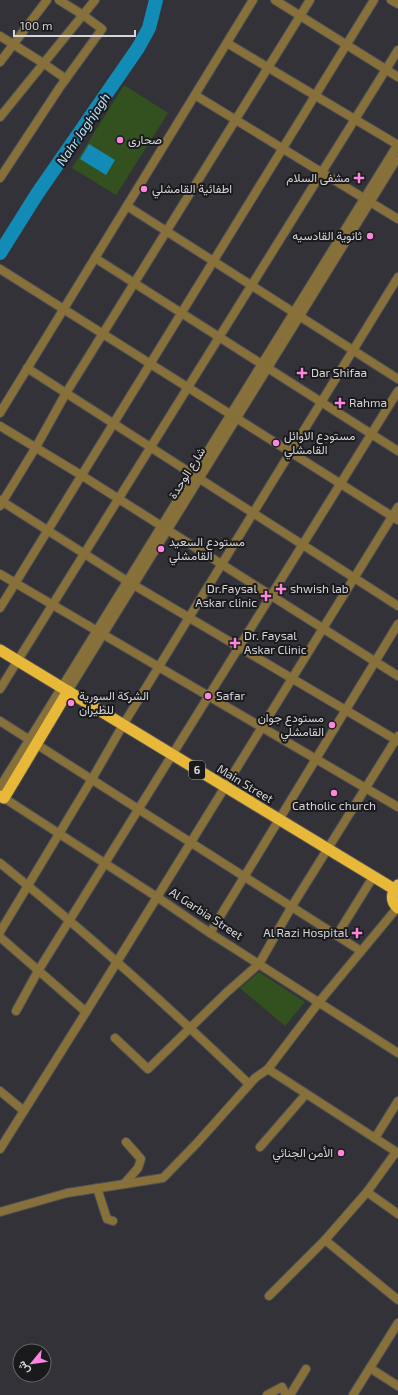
<svg xmlns="http://www.w3.org/2000/svg" width="398" height="1395" viewBox="0 0 398 1395" font-family="'Exo 2',Vazirmatn,sans-serif">
<style>
.green{fill:#32511f}
.water{fill:#128bb7}
.lines{fill:none;stroke-linecap:round;stroke-linejoin:round}
.river{stroke:#128bb7;stroke-width:14}
.minor-casing{stroke:#505055;stroke-width:10}
.tertiary-casing{stroke:#505055;stroke-width:10}
.trunk-casing{stroke:#505055;stroke-width:13}
.minor{stroke:#877039;stroke-width:8}
.tertiary{stroke:#877039;stroke-width:8}
.trunk{stroke:#e8b939;stroke-width:11}
.poi-dot{fill:#ff85df;stroke:#1a1a1d;stroke-width:1.5}
.labels{text-anchor:middle;stroke-width:4;stroke-linejoin:round;paint-order:stroke}
.shield{fill:#1a1a1d;stroke:#9e9ea1;stroke-width:1}
.shield-label{font-size:11px;font-weight:bold;fill:#d6d6da}
.poi-label{font-size:12px;fill:#d6d6da;stroke:#1a1a1d;text-anchor:start}
.street-label{font-size:12px;fill:#d6d6da;stroke:#1a1a1d}
.water-label{font-size:13px;font-style:italic;fill:#b6e4fc;stroke:#1a1a1d}
</style>
<rect width="100%" height="100%" fill="#323238"/>
<!-- green -->
<g class="green">
<path d="M124,85L168,113L116,195L72,168Z"/>
<path d="M259,972L305,1002L285,1026L240,988Z"/>
</g>
<!-- water -->
<path class="water" d="M89,144L115,160L106,175L80,159Z"/>
<g class="lines">
<!-- river -->
<path class="river" d="M0,253L37,194L138,48L149,28L156,0"/>
<defs>
<g id="minor">
<path d="M275,0L398,77"/>
<path d="M391,0L398,4"/>
<path d="M0,36L43,63L66,79"/>
<path d="M227,43L398,145"/>
<path d="M195,95L398,219"/>
<path d="M0,117L95,0"/>
<path d="M0,178L60,87L102,29L83,15L59,0"/>
<path d="M127,206L398,379"/>
<path d="M95,258L398,451"/>
<path d="M0,269L398,520"/>
<path d="M27,368L398,606"/>
<path d="M0,413L253,0"/>
<path d="M0,426L81,475L398,676"/>
<path d="M0,500L127,581L398,741"/>
<path d="M0,506L36,447L66,393L310,0"/>
<path d="M0,574L398,807"/>
<path d="M0,608L374,0"/>
<path d="M0,689L398,50"/>
<path d="M0,721L361,951"/>
<path d="M4,798L157,897L210,933L398,1053"/>
<path d="M0,863C87,933 169,1007 249,1084"/>
<path d="M0,932L92,779L123,725L398,277"/>
<path d="M210,933L398,624"/>
<path d="M337,935L373,877"/>
<path d="M0,937L86,1012"/>
<path d="M16,1011L38,971L398,391"/>
<path d="M115,1038L148,1069L227,992L259,964L292,906L398,736"/>
<path d="M268,1069L398,1153"/>
<path d="M0,1091L24,1111"/>
<path d="M375,1138L398,1101"/>
<path d="M260,1147L306,1094"/>
<path d="M0,1149L86,1012L398,507"/>
<path d="M124,1184L138,1168L141,1159L126,1142"/>
<path d="M97,1188L107,1219L113,1221"/>
<path d="M367,1192L398,1214"/>
<path d="M0,1212L67,1193L163,1178L197,1143L255,1078L268,1069L319,1002L397,908"/>
<path d="M325,1240L398,1300"/>
<path d="M269,1296L325,1240L367,1192L396,1152"/>
<path d="M370,1368L398,1386"/>
<path d="M267,1395L282,1387L286,1395"/>
<path d="M290,1395L306,1369"/>
<path d="M353,1395L398,1323"/>
</g>
<g id="tertiary">
<path d="M0,62L47,0"/>
<path d="M68,691L398,157"/>
<path d="M0,787L398,144"/>
</g>
<g id="trunk">
<path d="M0,650L394,889"/>
<path d="M0,796L4,798L68,691"/>
<path d="M398,885C391,893 390,901 398,908"/>
</g>
</defs>
<!-- minor casing -->
<use href="#minor" class="minor-casing"/>
<!-- tertiary casing -->
<use href="#tertiary" class="tertiary-casing"/>
<!-- trunk casing -->
<use href="#trunk" class="trunk-casing"/>
<!-- minor -->
<use href="#minor" class="minor"/>
<!-- tertiary -->
<use href="#tertiary" class="tertiary"/>
<!-- trunk -->
<use href="#trunk" class="trunk"/>
</g>
<!-- markers -->
<g class="poi-dot">
<circle cx="120" cy="140" r="4"/>
<path d="M357 172h4v4h4v4h-4v4h-4v-4h-4v-4h4z"/>
<circle cx="144" cy="189" r="4"/>
<circle cx="370" cy="236" r="4"/>
<path d="M300 367h4v4h4v4h-4v4h-4v-4h-4v-4h4z"/>
<path d="M338 397h4v4h4v4h-4v4h-4v-4h-4v-4h4z"/>
<circle cx="276" cy="443" r="4"/>
<circle cx="161" cy="549" r="4"/>
<path d="M279 583h4v4h4v4h-4v4h-4v-4h-4v-4h4z"/>
<path d="M264 590h4v4h4v4h-4v4h-4v-4h-4v-4h4z"/>
<path d="M233 637h4v4h4v4h-4v4h-4v-4h-4v-4h4z"/>
<circle cx="208" cy="696" r="4"/>
<circle cx="71" cy="703" r="4"/>
<circle cx="332" cy="725" r="4"/>
<circle cx="334" cy="793" r="4"/>
<path d="M355 927h4v4h4v4h-4v4h-4v-4h-4v-4h4z"/>
<circle cx="341" cy="1153" r="4"/>
</g>
<g class="labels">
<!-- shield labels -->
<rect class="shield" x="189" y="761" width="16" height="18" rx="3"/>
<g class="shield-label">
<text x="197" y="774">6</text>
</g>
<!-- poi labels -->
<g class="poi-label">
<text x="128" y="144">صحارى</text>
<text x="350" y="182" text-anchor="end">مشفى السلام</text>
<text x="152" y="193">اطفائية القامشلي</text>
<text x="362" y="240" text-anchor="end">ثانوية القادسيه</text>
<text x="311" y="377">Dar Shifaa</text>
<text x="349" y="407">Rahma</text>
<text x="284" y="440">مستودع الاوائل<tspan x="284" dy="14">القامشلي</tspan></text>
<text x="169" y="546">مستودع السعيد<tspan x="169" dy="14">القامشلي</tspan></text>
<text x="257" y="593" text-anchor="end">Dr.Faysal<tspan x="257" dy="14">Askar clinic</tspan></text>
<text x="290" y="593">shwish lab</text>
<text x="244" y="640">Dr. Faysal<tspan x="244" dy="14">Askar Clinic</tspan></text>
<text x="79" y="700">الشركة السورية<tspan x="79" dy="14">للطيران</tspan></text>
<text x="216" y="700">Safar</text>
<text x="324" y="722" text-anchor="end">مستودع جوان<tspan x="324" dy="14">القامشلي</tspan></text>
<text x="334" y="810" text-anchor="middle">Catholic church</text>
<text x="348" y="937" text-anchor="end">Al Razi Hospital</text>
<text x="333" y="1157" text-anchor="end">الأمن الجنائي</text>
</g>
<!-- street labels -->
<g class="street-label">
<text transform="translate(187 473) rotate(-58)" y="4">شارع الوحدة</text>
<text transform="translate(245 784) rotate(31)" y="4">Main Street</text>
<text transform="translate(206 914) rotate(33)" y="4">Al Garbia Street</text>
</g>
<!-- water labels -->
<g class="water-label">
<text transform="translate(83 129) rotate(-56)" y="5">Nahr Jaghjagh</text>
</g>
</g>
<!-- north arrow -->
<g transform="translate(32 1363) rotate(241)"><circle r="19" fill="#1a1a1d" stroke="#656569"/>
<path d="M0-3L7 15L0 10L-7 15Z" fill="#ff85df"/>
<text y="-6" font-size="11" font-weight="bold" text-anchor="middle" fill="#d6d6da">ش</text>
</g>
<!-- scale -->
<path d="M14 30v6h121v-6" fill="none" stroke="#d6d6da" stroke-width="2"/>
<text x="20" y="30" font-size="12" fill="#d6d6da" stroke="#1a1a1d" stroke-width="3" paint-order="stroke">100 m</text>
</svg>
